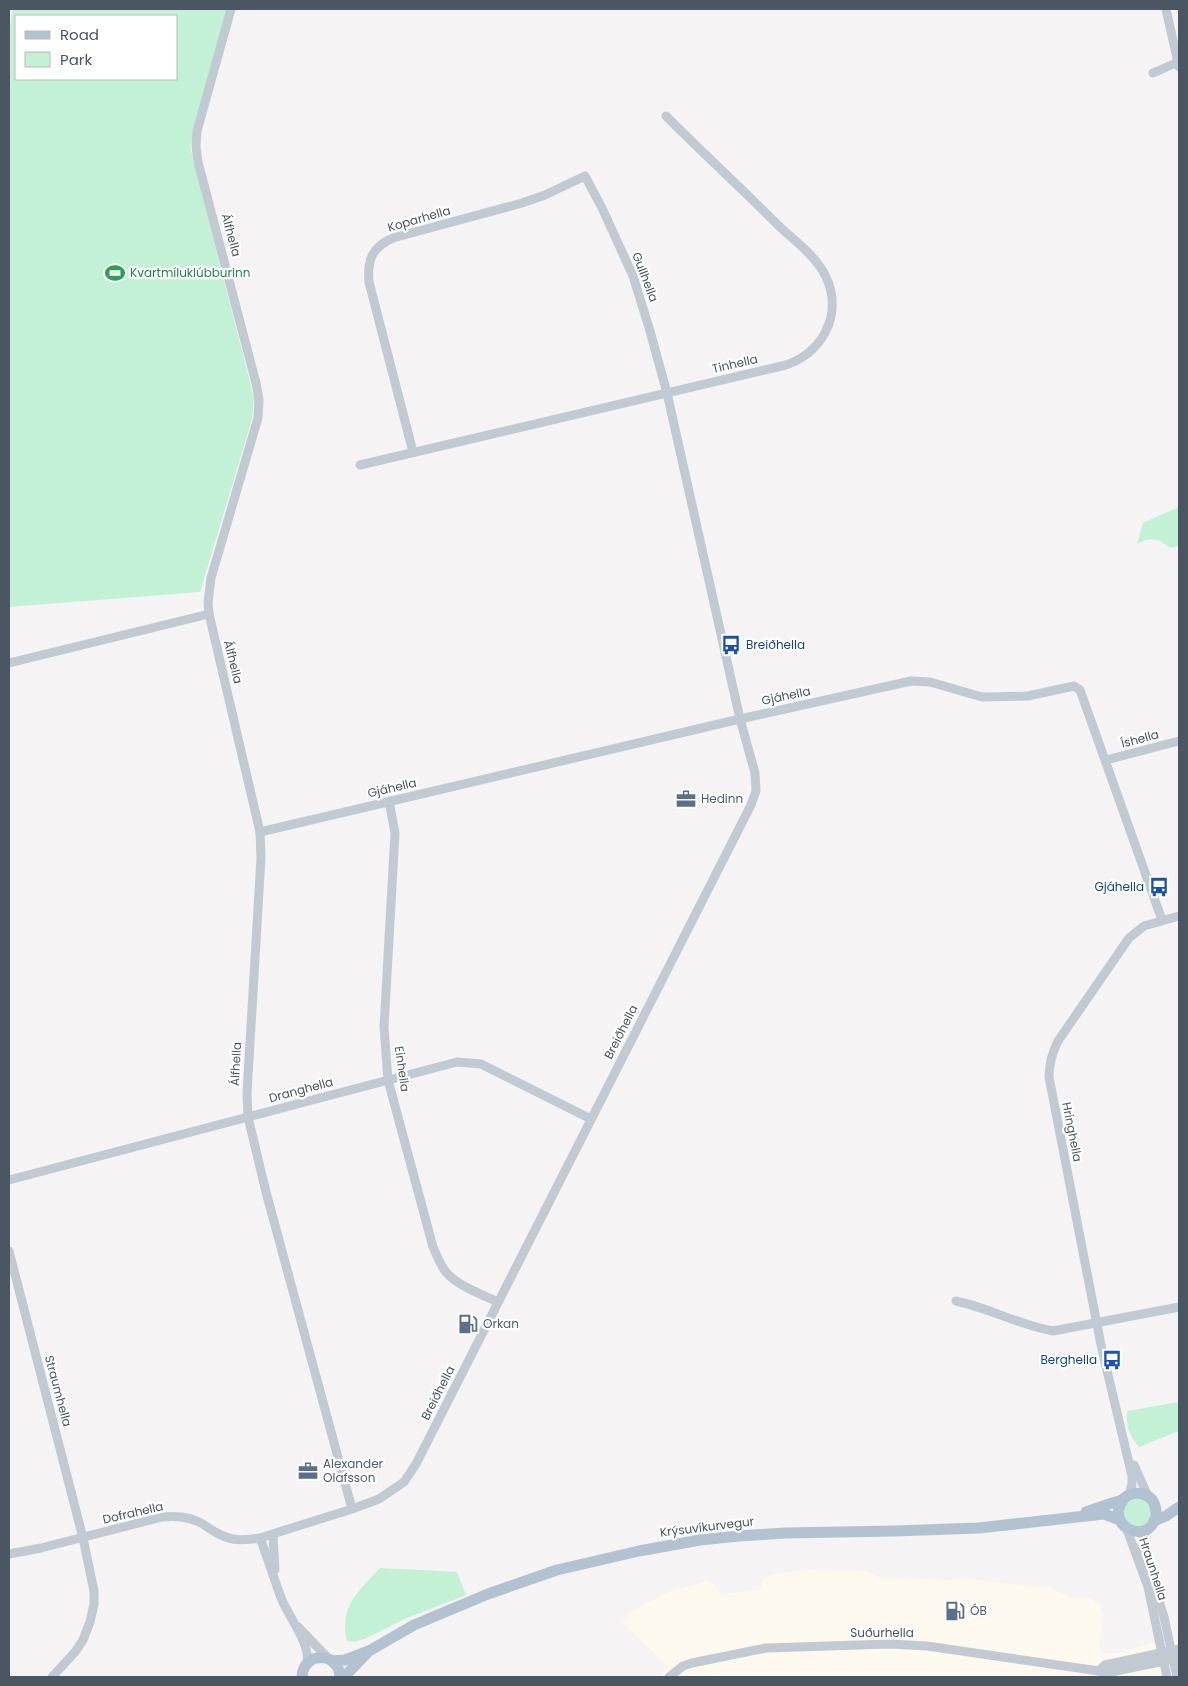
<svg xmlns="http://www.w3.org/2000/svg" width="1188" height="1686" viewBox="0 0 1188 1686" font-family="Poppins,sans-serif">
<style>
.commercial{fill:#fdf9ef}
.green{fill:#c3f1d5;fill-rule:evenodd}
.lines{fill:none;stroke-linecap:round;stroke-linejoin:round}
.minor{stroke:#c1cad2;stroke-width:9}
.major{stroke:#b3c2d1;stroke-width:11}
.labels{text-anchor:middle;stroke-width:4.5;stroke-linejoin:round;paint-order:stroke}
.street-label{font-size:12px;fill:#4a5661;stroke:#fff}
.leisure-label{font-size:12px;fill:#27864d;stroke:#fff;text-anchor:start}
.transit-label{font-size:12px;fill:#164399;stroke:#fff;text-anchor:end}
.service-label{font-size:12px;fill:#4e5e75;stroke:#fff;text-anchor:start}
</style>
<rect width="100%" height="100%" fill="#f5f3f3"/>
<!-- commercial -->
<path class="commercial" d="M807,1570L867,1571L878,1577L951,1580L960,1578L1049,1588L1074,1598H1091L1099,1605L1104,1618L1099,1647L1103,1653H1118L1149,1644L1179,1639V1677H660L668,1666L622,1622L634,1610L670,1591L707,1581L716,1585L720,1594L760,1590L764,1578L776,1573Z"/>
<!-- green -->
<g class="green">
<path d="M13,9H231L190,147L254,398L252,419L200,592L9,607V30ZM16,16H176V79H16Z"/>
<path d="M1179,507V546L1171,548C1156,539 1154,536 1137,544L1143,523Z"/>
<path d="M1179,1402V1431L1139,1447C1130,1437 1125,1424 1127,1411Z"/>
<circle cx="1137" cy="1512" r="14"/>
<path d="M380,1568L457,1572L466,1595L407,1618L364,1639L354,1642L347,1641C339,1606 358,1592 380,1568Z"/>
</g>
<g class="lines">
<!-- minor -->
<g class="minor">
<path d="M231,9L197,131L196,147L198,162L256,383L259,400L258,418L211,578L208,602L209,614L260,832L261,858L247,1093L248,1117L266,1192L352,1509"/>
<path d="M1166,9L1179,67"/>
<path d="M1153,73L1178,62"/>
<path d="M360,465L782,366C821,356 844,315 826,277C817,257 796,242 780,227C742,189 703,153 666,116"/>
<path d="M9,663L209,614"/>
<path d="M1106,760L1179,741"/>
<path d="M389,801L395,833L384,1027L388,1080L433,1247C437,1256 440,1265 446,1272C456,1285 483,1295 498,1302"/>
<path d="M260,832L740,719L911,681L930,682L982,697L1028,696L1074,686L1080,690L1162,920"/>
<path d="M9,1180L457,1062L481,1064L591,1119"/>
<path d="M9,1251L83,1538L94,1591V1604L90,1622L83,1640L75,1652L52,1677"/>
<path d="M956,1301C989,1308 1019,1325 1053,1331L1179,1307"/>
<path d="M1134,1465L1148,1496"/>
<path d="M1129,1495L1132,1484V1476L1101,1345L1049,1077C1049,1064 1052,1053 1058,1041L1129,938L1144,926L1179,916"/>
<path d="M1126,1527L1148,1587L1167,1677"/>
<path d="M1148,1528L1143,1536L1142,1546L1164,1617L1177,1677"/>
<path d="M273,1535L275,1570"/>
<path d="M260,1538C268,1558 274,1580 282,1600C289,1617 311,1645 307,1663"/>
<path d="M9,1554L41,1548L162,1517C175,1516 188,1516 201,1523C211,1529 220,1537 233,1539C242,1541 251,1539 260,1538L352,1509L379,1499L404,1482L416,1464L751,805L756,791L755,773L740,719L667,393L650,331L633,276L602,208L585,176L545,195L522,203L393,238C372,247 367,260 369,282L413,452"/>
<path d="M298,1627L328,1658"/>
<path d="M1099,1671L1105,1665L1179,1649"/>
<path d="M669,1677L683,1666L692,1663L766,1648L890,1644L927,1646L1099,1671L1106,1673L1179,1658"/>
</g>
<!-- major -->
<g class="major">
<path d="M1086,1512C1097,1508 1108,1504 1119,1501C1123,1500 1125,1497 1129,1495C1137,1491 1148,1494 1153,1501C1156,1507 1157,1514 1155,1520C1144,1545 1105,1525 1123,1500"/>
<path d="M1154,1521L1166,1516L1179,1507"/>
<path d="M332,1661L345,1660L369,1651L414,1625L488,1594L557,1570L639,1551L700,1540L739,1536L785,1533L895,1531L979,1528L1104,1514L1120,1520"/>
<path d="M302,1677C303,1651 339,1651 340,1677"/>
<path d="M344,1677L367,1653"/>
</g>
</g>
<!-- icons -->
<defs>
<symbol id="stadium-bare" viewBox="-9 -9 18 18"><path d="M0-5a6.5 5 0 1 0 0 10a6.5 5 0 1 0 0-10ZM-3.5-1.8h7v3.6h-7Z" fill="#2e9e5b" stroke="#fff" stroke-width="2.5" paint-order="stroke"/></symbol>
<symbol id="bus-bare" viewBox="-9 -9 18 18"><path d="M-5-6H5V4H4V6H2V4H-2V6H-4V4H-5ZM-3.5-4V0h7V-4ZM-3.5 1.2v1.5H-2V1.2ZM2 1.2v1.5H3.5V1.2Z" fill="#1a4fb4" stroke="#fff" stroke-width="2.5" paint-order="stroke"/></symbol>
<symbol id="office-bare" viewBox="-9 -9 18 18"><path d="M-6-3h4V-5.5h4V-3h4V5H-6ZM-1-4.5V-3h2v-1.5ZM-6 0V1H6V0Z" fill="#5c6f8a" stroke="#fff" stroke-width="2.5" paint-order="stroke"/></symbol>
<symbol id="fuel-bare" viewBox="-9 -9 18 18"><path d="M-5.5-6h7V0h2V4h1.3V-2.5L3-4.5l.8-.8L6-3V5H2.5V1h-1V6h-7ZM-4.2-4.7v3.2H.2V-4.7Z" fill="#5c6f8a" stroke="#fff" stroke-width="2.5" paint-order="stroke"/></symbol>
</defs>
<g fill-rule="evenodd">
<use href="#stadium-bare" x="101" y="259" width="28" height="28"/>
<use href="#bus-bare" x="717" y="631" width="28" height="28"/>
<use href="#office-bare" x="672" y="785" width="28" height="28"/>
<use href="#bus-bare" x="1145" y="873" width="28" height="28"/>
<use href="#fuel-bare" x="454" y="1310" width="28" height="28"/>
<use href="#bus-bare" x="1098" y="1346" width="28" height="28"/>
<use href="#office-bare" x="294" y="1457" width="28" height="28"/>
<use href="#fuel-bare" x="941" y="1597" width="28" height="28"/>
</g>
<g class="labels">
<!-- street labels -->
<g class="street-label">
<text transform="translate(419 219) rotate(-16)" y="4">Koparhella</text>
<text transform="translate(231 235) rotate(75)" y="4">Álfhella</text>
<text transform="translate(645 277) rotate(69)" y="4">Gullhella</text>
<text transform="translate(735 364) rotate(-13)" y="4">Tinhella</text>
<text transform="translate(233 662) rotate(76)" y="4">Álfhella</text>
<text transform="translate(786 696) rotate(-12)" y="4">Gjáhella</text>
<text transform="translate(1140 739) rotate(-15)" y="4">Íshella</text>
<text transform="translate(392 788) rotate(-13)" y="4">Gjáhella</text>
<text transform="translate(621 1032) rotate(-63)" y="4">Breiðhella</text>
<text transform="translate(236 1064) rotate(-87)" y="4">Álfhella</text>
<text transform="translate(402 1069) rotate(82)" y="4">Einhella</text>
<text transform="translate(301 1090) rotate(-15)" y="4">Dranghella</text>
<text transform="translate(1072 1132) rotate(79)" y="4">Hringhella</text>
<text transform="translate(58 1391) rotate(75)" y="4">Straumhella</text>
<text transform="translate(438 1393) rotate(-63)" y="4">Breiðhella</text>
<text transform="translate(133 1513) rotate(-13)" y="4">Dofrahella</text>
<text transform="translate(707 1527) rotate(-7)" y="4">Krýsuvíkurvegur</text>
<text transform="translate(1153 1569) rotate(72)" y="4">Hraunhella</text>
<text x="882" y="1637">Suðurhella</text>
</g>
<!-- leisure labels -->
<g class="leisure-label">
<text x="130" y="277">Kvartmíluklúbburinn</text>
</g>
<!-- transit labels -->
<g class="transit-label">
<text x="746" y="649" text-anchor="start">Breiðhella</text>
<text x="1144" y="891">Gjáhella</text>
<text x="1097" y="1364">Berghella</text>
</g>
<!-- service labels -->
<g class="service-label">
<text x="701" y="803">Hedinn</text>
<text x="483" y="1328">Orkan</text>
<text x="323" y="1468">Alexander<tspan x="323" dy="14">Olafsson</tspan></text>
<text x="970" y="1615">ÓB</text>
</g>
</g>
<!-- border -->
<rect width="1188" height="1686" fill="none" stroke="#4a5661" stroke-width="20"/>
<!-- legend -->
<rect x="15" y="15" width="162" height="65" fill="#ffffff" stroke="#b7bbc0"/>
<rect x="25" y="31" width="25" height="8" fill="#b3c2d1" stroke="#b7bbc0"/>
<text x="60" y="40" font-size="15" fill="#4a5661">Road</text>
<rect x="25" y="52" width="25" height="15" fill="#c3f1d5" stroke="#b7bbc0"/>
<text x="60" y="65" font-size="15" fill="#4a5661">Park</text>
</svg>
